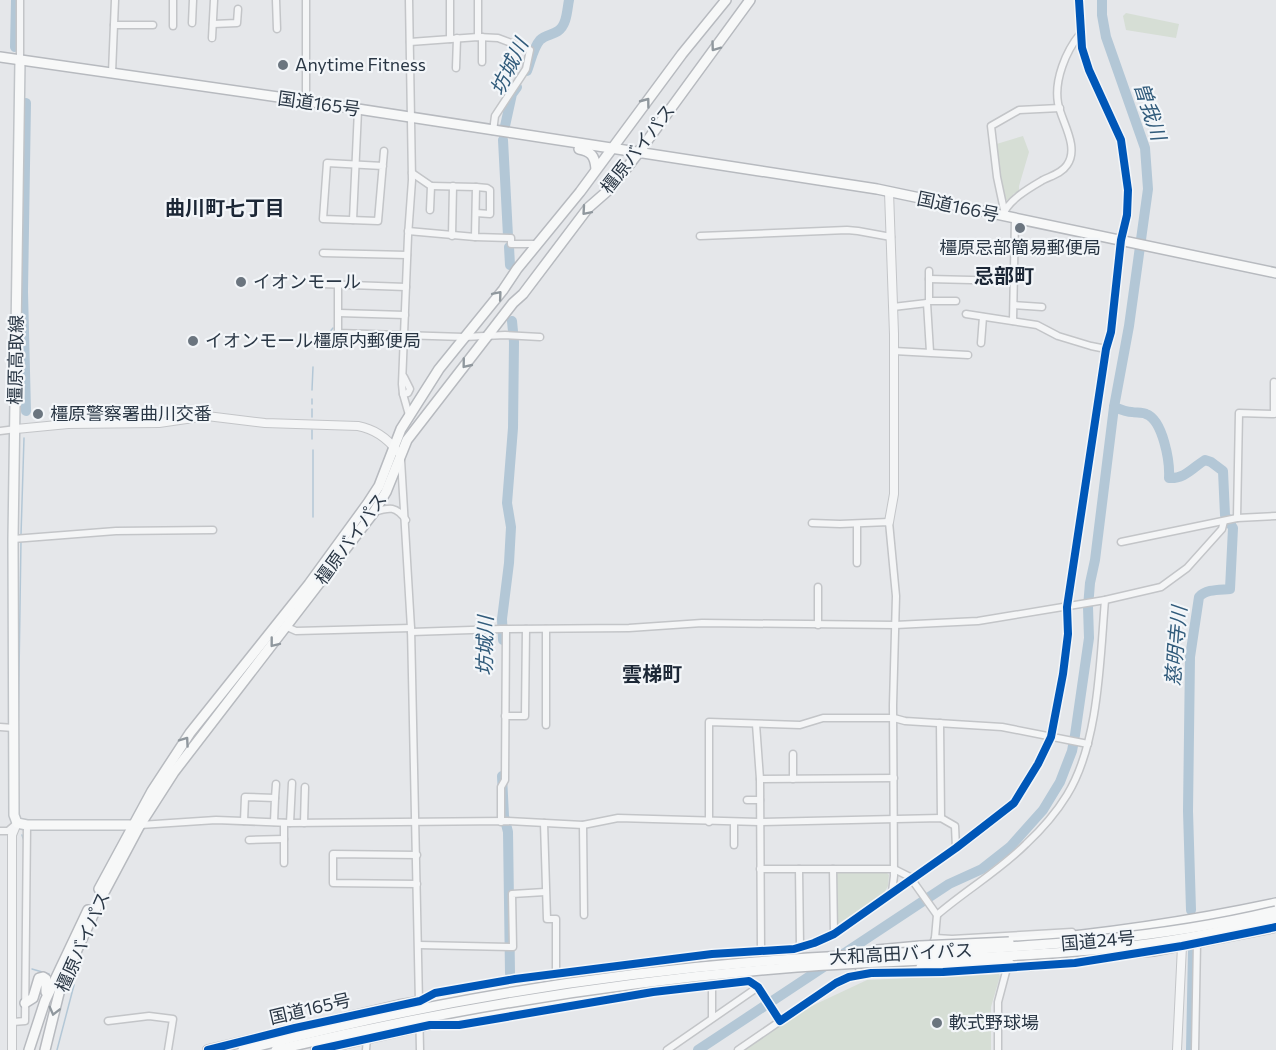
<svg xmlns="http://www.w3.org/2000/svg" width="1276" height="1050" viewBox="0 0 1276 1050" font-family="Commissioner,'Noto Sans JP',sans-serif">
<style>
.green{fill:#d6ded5}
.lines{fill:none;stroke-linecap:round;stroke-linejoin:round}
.stream{stroke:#b3c7d6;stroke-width:1.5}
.river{stroke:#b3c7d6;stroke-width:10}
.minor-casing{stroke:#c3c5c8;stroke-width:9}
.tertiary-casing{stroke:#c3c5c8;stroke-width:10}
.primary-casing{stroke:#c0c4c8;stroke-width:12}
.trunk-casing{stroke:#b7babf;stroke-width:12}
.minor{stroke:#f4f5f6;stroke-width:6}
.tertiary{stroke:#f4f5f6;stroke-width:8}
.primary{stroke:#f7f8f8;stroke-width:9}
.trunk{stroke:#f7f8f8;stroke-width:9}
.trunk-bridge-casing{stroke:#b7babf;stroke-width:12;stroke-linecap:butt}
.trunk-bridge{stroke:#f7f8f8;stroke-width:9}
.cycleway-casing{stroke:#f3f6f9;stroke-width:11}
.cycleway{stroke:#0057b8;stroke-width:8}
.oneway{stroke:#90989e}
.poi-dot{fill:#6b757f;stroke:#f3f6f9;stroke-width:2}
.labels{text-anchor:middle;stroke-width:4.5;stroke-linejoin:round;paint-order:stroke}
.poi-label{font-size:18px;fill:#2a3745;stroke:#f3f6f9;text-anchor:start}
.street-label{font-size:18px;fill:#2a3745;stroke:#f3f6f9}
.water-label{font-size:20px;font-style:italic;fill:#315b7b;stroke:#f3f6f9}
.neighbourhood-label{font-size:20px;font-weight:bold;fill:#1c2736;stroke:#f3f6f9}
</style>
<rect width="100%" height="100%" fill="#e5e7ea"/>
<!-- green -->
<g class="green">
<path d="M1126,13L1179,24L1176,38L1126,30L1123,16Z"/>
<path d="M1023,136L1029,152L1019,186V192L1013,194V199L1000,201L990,146Z"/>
<path d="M885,871L889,875L888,886L884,893L835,926V875L838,872Z"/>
<path d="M999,974L1000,976L991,1007V1050H745L801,1011L867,980Z"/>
</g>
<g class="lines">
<!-- stream -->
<g class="stream">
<path d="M405,332L451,334"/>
<path d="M318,346L333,328"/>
<path d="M312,390L313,367"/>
<path d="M312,399V404"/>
<path d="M312,409V417"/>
<path d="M312,430V439"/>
<path d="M313,450V517"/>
<path d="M21,535L24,438"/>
<path d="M18,739L21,540"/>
<path d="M22,835L24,841"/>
<path d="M32,969L49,974"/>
<path d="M57,1050L74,985L71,981"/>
</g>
<!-- river -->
<g class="river">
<path d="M15,47L16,0"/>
<path d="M527,71C531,61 533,48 540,40C545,35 552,35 558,31C567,25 567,10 569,0"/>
<path d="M505,126L512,94L517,87"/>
<path d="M503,140L508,236"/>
<path d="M509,247L510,265"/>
<path d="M1114,407C1119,409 1126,412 1132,412C1136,413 1142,412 1146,414C1163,420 1170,462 1169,478C1185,479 1192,468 1205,460L1211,462L1223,471L1225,515L1233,528L1230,589C1219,590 1206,589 1199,597L1190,657L1188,811L1191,910"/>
<path d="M26,411L23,292L26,103"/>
<path d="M503,640L502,619L509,563L511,527L507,503L513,428L514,342L512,321"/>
<path d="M502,776L504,816L508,832L510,973"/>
<path d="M698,1050L949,884L982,869L1010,847L1043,810L1060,782L1072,751L1075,735L1089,638L1088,607L1090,583L1095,560L1114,407L1129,326L1148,189L1145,148L1106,37L1102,15V0"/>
<path d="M1191,1050L1193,950"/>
</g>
<defs>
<g id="minor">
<path d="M20,0V60"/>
<path d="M276,0L277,29"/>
<path d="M306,0V101"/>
<path d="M409,0L412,180L408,236L402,384L403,394L409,415"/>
<path d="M450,0V39"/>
<path d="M192,23L193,0"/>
<path d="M213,24L237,23L238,9"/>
<path d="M114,25H153"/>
<path d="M173,26V0"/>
<path d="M478,37V0"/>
<path d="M212,38L214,0"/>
<path d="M410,42L478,37L498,38L530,50L526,69L495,116L493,131"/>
<path d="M482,62V37"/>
<path d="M456,68L457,38"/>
<path d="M112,73L115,0"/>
<path d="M383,166L327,163L323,219L378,221L384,151"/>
<path d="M412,173L431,186L430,210"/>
<path d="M431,186L476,187L475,237"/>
<path d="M1004,210L997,177L991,126L1019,110L1060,108"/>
<path d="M476,213L490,214V190L487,188L476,187"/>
<path d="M1003,216C1006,201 1031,187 1043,180C1051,176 1062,173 1067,165C1080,147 1061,121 1058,103C1054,80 1066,51 1080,34"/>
<path d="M353,220L358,110"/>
<path d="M408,231L475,237L511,238V244H537"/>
<path d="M452,236L453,186"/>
<path d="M700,236L847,230L858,231L891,237"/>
<path d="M323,253L407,255"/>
<path d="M929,279L1013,281"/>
<path d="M322,284L406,287"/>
<path d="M338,285V333L464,337L505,335L540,337"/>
<path d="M929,301H956"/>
<path d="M927,303L930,352"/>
<path d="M1014,305L1042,307"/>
<path d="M893,307L927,303L929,301V271"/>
<path d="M339,313L405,315"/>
<path d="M966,314L1037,325L1058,336L1091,346L1106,349"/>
<path d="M1013,321L1015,219"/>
<path d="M981,343L983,317"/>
<path d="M894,351L968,355"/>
<path d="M403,394L408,393L410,389L404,377"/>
<path d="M0,431L16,429"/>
<path d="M401,460L411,628L420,1050"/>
<path d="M374,512C390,507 396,506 406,520"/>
<path d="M1237,518L1239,413L1274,414V382"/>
<path d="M812,523L840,524L889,522L896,596L893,705L894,876L892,892"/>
<path d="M857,524V563"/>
<path d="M13,539L116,531L213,530"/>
<path d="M1121,542L1237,518L1276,516"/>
<path d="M818,625V587"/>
<path d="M287,627L296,631L411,628"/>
<path d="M411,632L501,629L629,628L702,623L895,625L978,621L1105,600L1161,587L1187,568L1222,529L1224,521"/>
<path d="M505,716H525L526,629"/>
<path d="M940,723L941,818"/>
<path d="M756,724L760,779L761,951"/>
<path d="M546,725V629"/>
<path d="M0,727L14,728"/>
<path d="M793,754V779"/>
<path d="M760,779L894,778"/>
<path d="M275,798L276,784"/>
<path d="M747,800H760"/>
<path d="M244,821L245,797L275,798L274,822"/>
<path d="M501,822V787L505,780L506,629"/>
<path d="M709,822V722L800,725L823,718H894L905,721L1002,727L1088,744"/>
<path d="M734,822V845"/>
<path d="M284,823V863"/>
<path d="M290,823L292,783"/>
<path d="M304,823L305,787"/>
<path d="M544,823L547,919H556V974"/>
<path d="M140,825L216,820L290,823L507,821L583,825L618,818L759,822L941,818L955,826L956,848"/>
<path d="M583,825L584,915"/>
<path d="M0,831H8L15,825"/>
<path d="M249,840L284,839"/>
<path d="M417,855L333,854V883L417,884"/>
<path d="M760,869H894L910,877L937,915L935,938L931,948"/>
<path d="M799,869L800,947"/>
<path d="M833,869L834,934"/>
<path d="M937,915C966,890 999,871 1026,844C1041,830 1056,813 1067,795C1099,743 1100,660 1105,600"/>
<path d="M935,938L952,939L1072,932"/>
<path d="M419,945L513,947L512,894L545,892"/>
<path d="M1030,967L1106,959"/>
<path d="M712,982V1017"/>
<path d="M426,998L435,993L617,965L712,954L794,949L814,943L834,934L956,848L1014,803L1038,764L1051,737L1063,674L1068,634L1067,607L1106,349L1111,332L1121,240L1127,215L1128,190L1121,140L1089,70L1082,48L1079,0"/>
<path d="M108,1021L149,1016L173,1019L168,1050"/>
<path d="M13,1022L25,1021L27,825"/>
<path d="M441,1025H459L653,992L749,981L758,987L780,1021"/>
<path d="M366,1050L367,1038"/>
<path d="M667,1050L758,987"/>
<path d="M738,1050L827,989L849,977L871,973L999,969"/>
<path d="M998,1050V1002L1007,968"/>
<path d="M1195,1050L1197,943"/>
</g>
<g id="tertiary">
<path d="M889,192L894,334V494L889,522"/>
<path d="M16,429L68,424L159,423L207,416L265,423L358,426C374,429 387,438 397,451"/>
<path d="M12,1050V835L17,823"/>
<path d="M1177,1050L1182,946"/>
</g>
<path id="primary" d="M20,60L13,539L14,815L17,823L27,825H140"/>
<g id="trunk">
<path d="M0,57L306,101L877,189L1276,273"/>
<path d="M579,149C591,151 595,156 596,169"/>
<path d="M99,889L152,791L190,733L309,584L368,503L379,486L401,429L439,369L503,290L517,269L580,192L682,54L726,0"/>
<path d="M1009,942C1099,935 1187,922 1276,903"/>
<path d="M877,950L920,946"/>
<path d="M1010,964L1153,951L1276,927"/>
<path d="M860,967H921"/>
<path d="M25,1003L33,998L39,978L43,977L46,979V992"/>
<path d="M29,1050L45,1001L88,910"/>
<path d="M45,1050L61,985L99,902L140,825L174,772L374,512L386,492L407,440L513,303L523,294L588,208L612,187L639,152L750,0"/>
<path d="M208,1050L399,1005L537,982L617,973"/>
<path d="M316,1050L458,1018L634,988"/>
</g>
</defs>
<!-- minor casing -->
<use href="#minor" class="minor-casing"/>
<!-- tertiary casing -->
<use href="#tertiary" class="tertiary-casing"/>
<!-- primary casing -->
<use href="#primary" class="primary-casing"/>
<!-- trunk casing -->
<use href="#trunk" class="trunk-casing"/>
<!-- minor -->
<use href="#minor" class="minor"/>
<!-- tertiary -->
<use href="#tertiary" class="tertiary"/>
<!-- primary -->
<use href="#primary" class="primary"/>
<!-- trunk -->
<use href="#trunk" class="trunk"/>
<defs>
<g id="trunk-bridge">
<path d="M920,946L1009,942"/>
<path d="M921,967L1010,964"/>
<path d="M243,1050C410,1006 583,976 755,962C931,947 1103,953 1276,911"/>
<path d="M276,1050C448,1009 621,981 797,967C902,959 1007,959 1111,948C1166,943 1222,932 1276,918"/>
</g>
</defs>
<!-- trunk-bridge casing -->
<use href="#trunk-bridge" class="trunk-bridge-casing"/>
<!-- trunk-bridge -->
<use href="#trunk-bridge" class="trunk-bridge"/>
<defs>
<g id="cycleway">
<path d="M208,1050L295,1028L420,1001L435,993L515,979L712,954L794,949L814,943L834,934L956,848L1014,803L1038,764L1051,737L1063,674L1068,634L1067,607L1106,349L1111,332L1121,240L1127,215L1128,190L1121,140L1089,70L1082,48L1079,0"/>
<path d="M316,1050L430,1025H459L653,992L749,981L758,987L780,1021L836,983L849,977L871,973L943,972L1075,963L1182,946L1276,927"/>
</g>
</defs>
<!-- cycleway casing -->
<use href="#cycleway" class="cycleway-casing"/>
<!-- cycleway -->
<use href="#cycleway" class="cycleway"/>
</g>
<!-- one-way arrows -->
<defs><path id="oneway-chevron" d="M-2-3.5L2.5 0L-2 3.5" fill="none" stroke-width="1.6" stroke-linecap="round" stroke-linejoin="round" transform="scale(1.5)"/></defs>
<g class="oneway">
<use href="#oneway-chevron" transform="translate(715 47) rotate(126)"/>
<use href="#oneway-chevron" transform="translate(646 102) rotate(-53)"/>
<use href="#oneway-chevron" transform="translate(586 211) rotate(131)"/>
<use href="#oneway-chevron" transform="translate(498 295) rotate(-50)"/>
<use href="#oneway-chevron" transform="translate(466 364) rotate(129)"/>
<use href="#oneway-chevron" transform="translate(274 643) rotate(128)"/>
<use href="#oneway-chevron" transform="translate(185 741) rotate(-55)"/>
<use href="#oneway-chevron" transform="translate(54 1011) rotate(104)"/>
</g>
<!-- markers -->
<g class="poi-dot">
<circle cx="283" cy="65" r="6"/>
<circle cx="1020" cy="228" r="6"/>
<circle cx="241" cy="282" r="6"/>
<circle cx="193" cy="341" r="6"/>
<circle cx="38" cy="414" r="6"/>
<circle cx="937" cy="1023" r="6"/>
</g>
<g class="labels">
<!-- poi labels -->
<g class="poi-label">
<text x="295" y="71">Anytime Fitness</text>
<text x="1020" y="254" text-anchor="middle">橿原忌部簡易郵便局</text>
<text x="253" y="288">イオンモール</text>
<text x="205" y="347">イオンモール橿原内郵便局</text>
<text x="50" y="420">橿原警察署曲川交番</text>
<text x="949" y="1029">軟式野球場</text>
</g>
<!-- street labels -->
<g class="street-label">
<text transform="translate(319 104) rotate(8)" y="6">国道165号</text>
<text transform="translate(638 149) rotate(-52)" y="6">橿原バイパス</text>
<text transform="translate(958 207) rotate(12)" y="6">国道166号</text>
<text transform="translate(16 360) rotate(-89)" y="6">橿原高取線</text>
<text transform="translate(351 539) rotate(-54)" y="6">橿原バイパス</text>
<text transform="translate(1098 941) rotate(-5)" y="6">国道24号</text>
<text transform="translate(83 942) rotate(-66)" y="6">橿原バイパス</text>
<text transform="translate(901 954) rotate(-3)" y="6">大和高田バイパス</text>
<text transform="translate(310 1009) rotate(-13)" y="6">国道165号</text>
</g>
<!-- water labels -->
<g class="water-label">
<text transform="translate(509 67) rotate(-64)" y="7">坊城川</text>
<text transform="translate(1150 111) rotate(72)" y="7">曽我川</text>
<text transform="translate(485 646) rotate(-89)" y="7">坊城川</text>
<text transform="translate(1176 646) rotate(-85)" y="7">慈明寺川</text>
</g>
<!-- neighbourhood labels -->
<g class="neighbourhood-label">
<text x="225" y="215">曲川町七丁目</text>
<text x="1004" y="283">忌部町</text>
<text x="652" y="681">雲梯町</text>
</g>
</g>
</svg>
